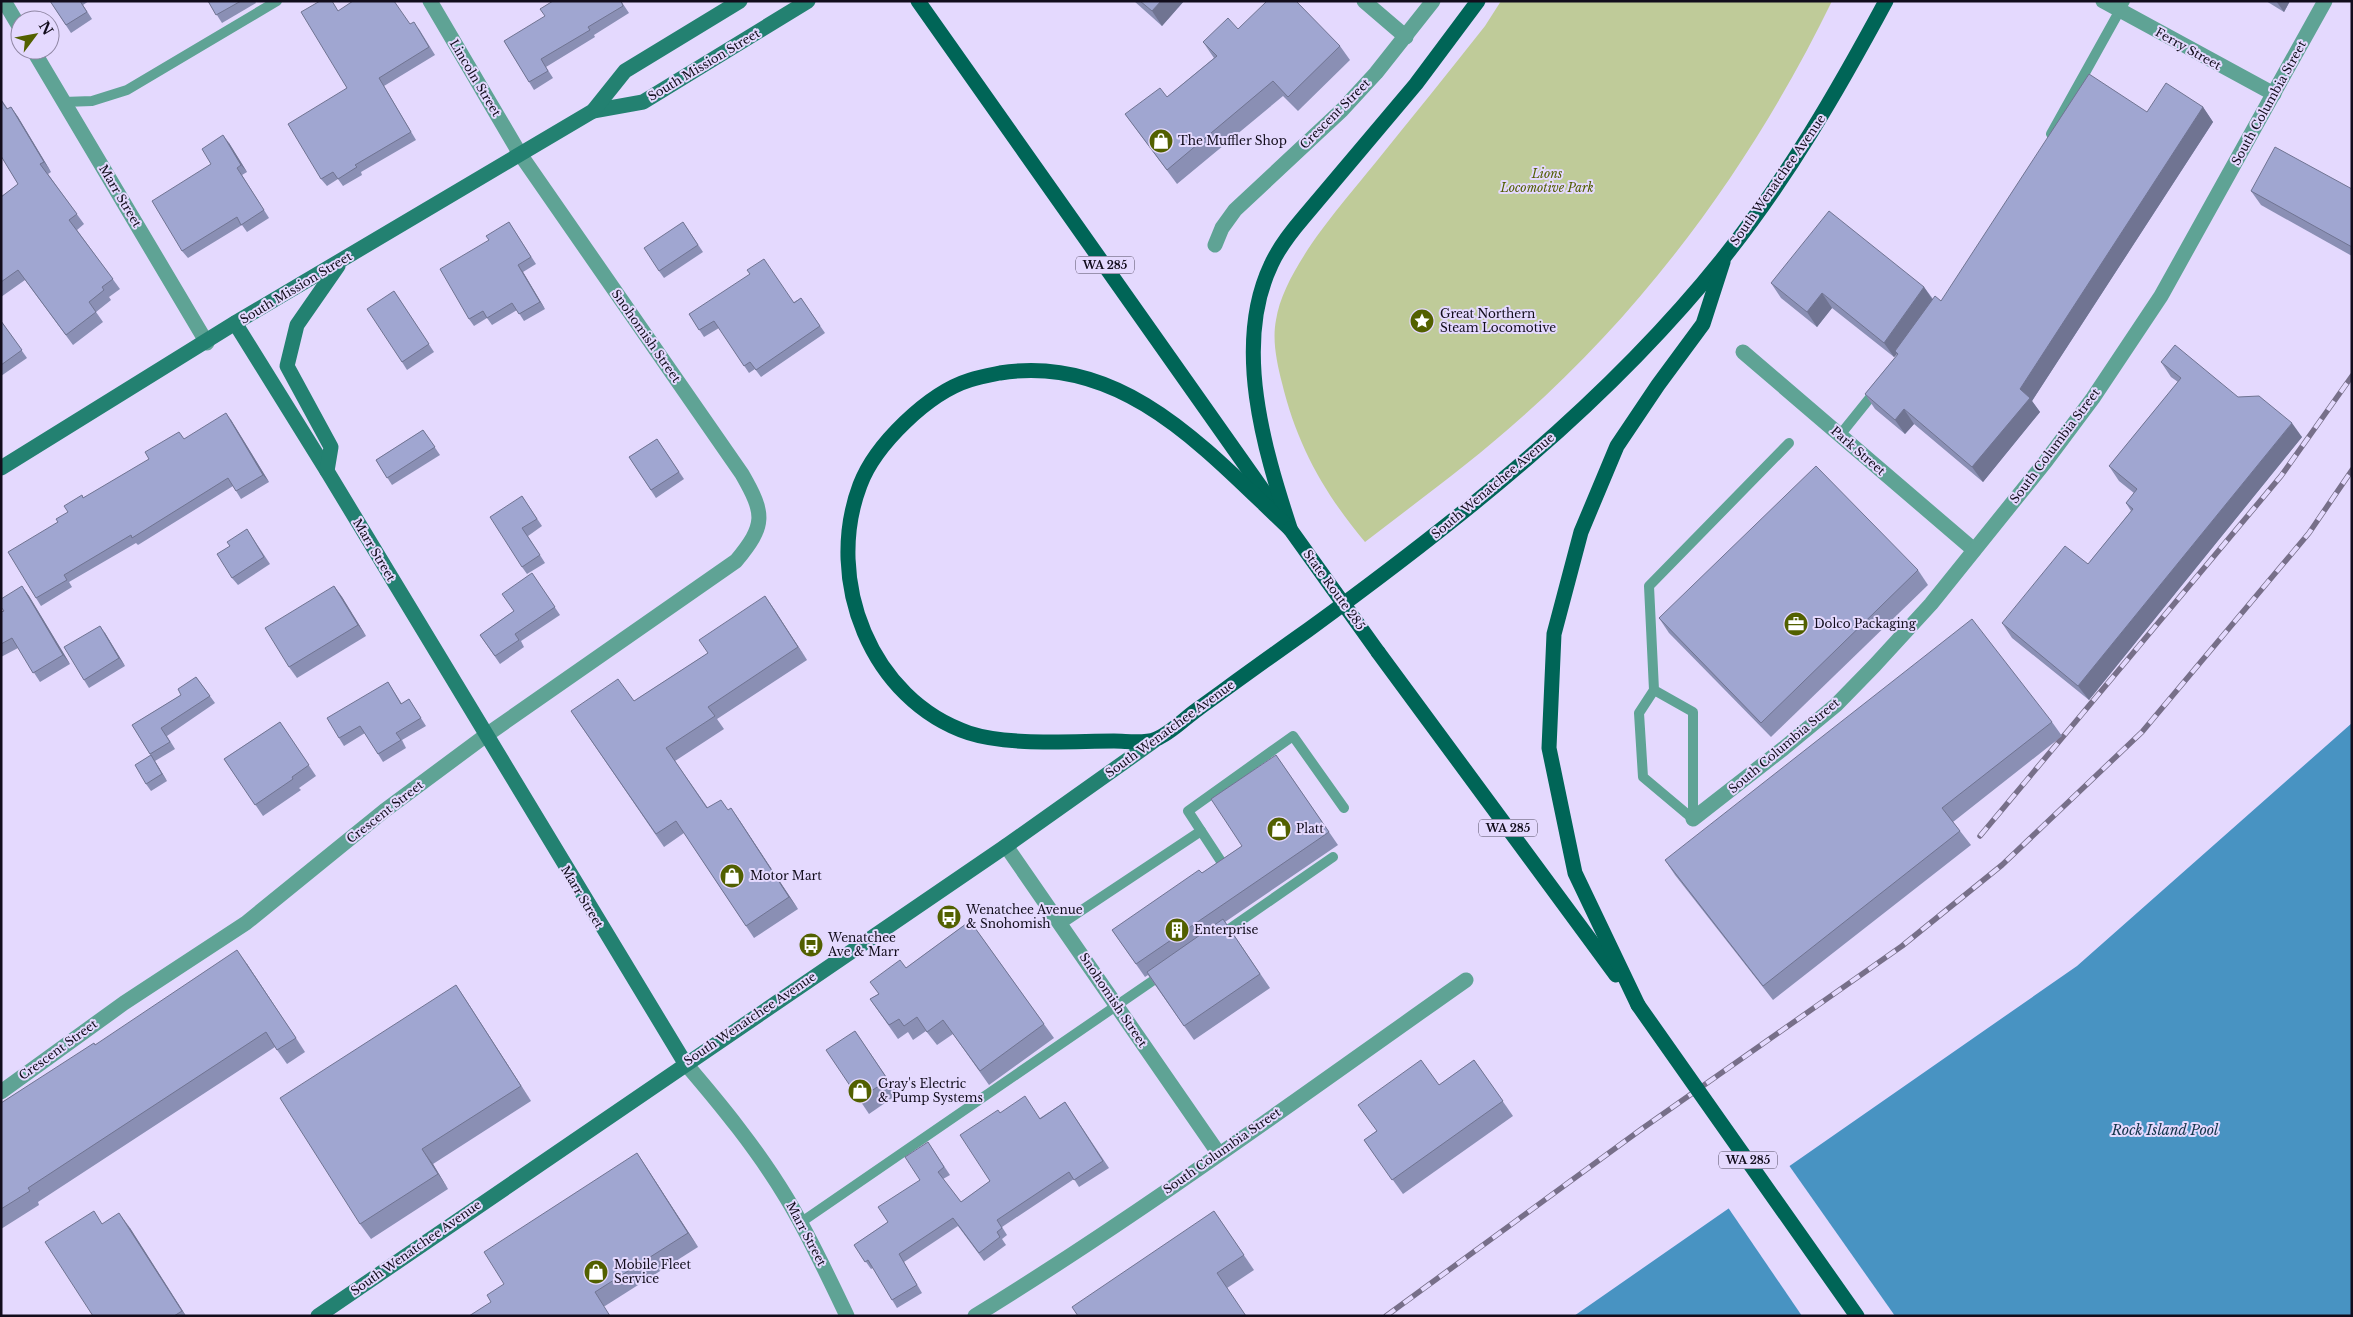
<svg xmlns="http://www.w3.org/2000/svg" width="2353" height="1317" viewBox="0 0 2353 1317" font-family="'Libre Baskerville',serif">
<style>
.green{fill:#bfcb99}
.water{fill:#4893c2}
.pier{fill:#e4d9fe}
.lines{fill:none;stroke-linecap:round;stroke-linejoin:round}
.lane{stroke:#5fa395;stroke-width:10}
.street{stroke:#5fa395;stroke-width:15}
.secondary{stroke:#238171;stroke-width:15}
.primary{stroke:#006557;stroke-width:15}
.rail-casing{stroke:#776f89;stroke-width:5.5}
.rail{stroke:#e4d9fe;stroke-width:4;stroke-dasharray:11;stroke-linecap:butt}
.primary-bridge{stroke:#006557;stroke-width:15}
.wall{fill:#8a8fb4}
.shaded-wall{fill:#707492}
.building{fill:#a0a6d1;stroke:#707492}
.labels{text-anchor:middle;stroke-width:4;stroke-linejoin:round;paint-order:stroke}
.shield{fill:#e4d9fe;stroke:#514a60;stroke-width:1}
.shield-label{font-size:11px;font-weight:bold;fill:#120d1c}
.street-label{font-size:12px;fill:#120d1c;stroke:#e4d9fe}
.poi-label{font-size:12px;fill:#120d1c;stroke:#e4d9fe;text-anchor:start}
.park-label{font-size:12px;font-style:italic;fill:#515e01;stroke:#e4d9fe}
.water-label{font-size:14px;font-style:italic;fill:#15364b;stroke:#e4d9fe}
</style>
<rect width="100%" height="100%" fill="#e4d9fe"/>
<!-- green -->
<path class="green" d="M1501,1H1832C1756,157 1652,302 1522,417C1472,462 1418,501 1365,542C1324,493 1297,445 1282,383C1277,363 1272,341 1276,320C1284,268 1343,203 1376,162C1412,117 1449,72 1485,26Z"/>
<!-- water -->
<path class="water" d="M2352,723V1316H1574L2077,966Z"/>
<!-- pier -->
<path class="pier" d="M1788,1164L1895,1316H1802L1727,1206Z"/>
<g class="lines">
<!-- lane -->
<g class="lane">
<path d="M64,102L92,101L127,90L277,1"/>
<path d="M2051,134L2125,1"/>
<path d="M1840,435L1877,389"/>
<path d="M1654,690L1693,712V819L1643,777L1639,713L1654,690L1649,586L1789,443"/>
<path d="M1226,869L1188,811L1293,736L1344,808"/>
<path d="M1061,924L1201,831"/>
<path d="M1219,936L1333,857"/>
<path d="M800,1223L1164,973"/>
</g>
<!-- street -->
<g class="street">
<path d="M4,1L20,28"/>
<path d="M1364,1L1406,37"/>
<path d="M2103,1L2274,94"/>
<path d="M33,50L207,343"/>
<path d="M1215,245L1222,228L1235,210L1342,110L1376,73L1433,1"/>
<path d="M1743,352L1974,550"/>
<path d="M1693,819L1784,748L1836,705L1875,665L1931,604L2046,461L2093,398L2161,296L2325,1"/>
<path d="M1006,846L1219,1154"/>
<path d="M685,1063C721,1105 757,1149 786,1197C809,1235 828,1276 847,1316"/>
<path d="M1,1092L124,1003L246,923L384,811L485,736L736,561C766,525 765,514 742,474L520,154L430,1"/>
<path d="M975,1316C1144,1212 1304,1094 1466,980"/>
</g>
<!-- secondary -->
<g class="secondary">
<path d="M593,111L643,102L808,1"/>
<path d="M235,323L327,471L685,1063"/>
<path d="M1,468L235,323L593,111L625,71L740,1"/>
<path d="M327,471L331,447L287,366L297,325L338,266"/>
<path d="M318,1316L1006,846L1154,741"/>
</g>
<!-- primary -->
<g class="primary">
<path d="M918,1L1272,503"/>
<path d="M1290,528C1264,449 1233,345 1271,265C1279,247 1291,232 1303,218L1416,84L1478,1"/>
<path d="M1290,529C1209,453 1124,353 1000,373C990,375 979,377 970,380C928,393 875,445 860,485C824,580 871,700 969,733C1009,746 1072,741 1114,741C1127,741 1145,744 1156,739C1170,734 1185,718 1198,709C1234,683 1271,656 1308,630C1459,520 1608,403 1725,256C1788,177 1838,90 1886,1"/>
<path d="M1378,652L1616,975"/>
<path d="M1638,1005L1575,873L1549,748L1554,634L1581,532L1617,446L1658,385L1703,324L1723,262"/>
</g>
<defs>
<g id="rail">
<path d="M1980,836L2281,476L2352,376"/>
<path d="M1386,1316L1643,1128L1902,946L2002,865L2142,732L2309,533L2352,470"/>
</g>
</defs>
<!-- rail casing -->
<use href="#rail" class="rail-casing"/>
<!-- rail -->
<use href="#rail" class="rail"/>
<!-- primary-bridge -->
<g class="primary-bridge">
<path d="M1290,529L1378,652"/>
<path d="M1638,1005L1857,1316"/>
</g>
</g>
<!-- wall -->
<g class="wall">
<path d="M50,1H89L83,5L92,19L71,33Z"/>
<path d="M208,1H255L256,3L222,23Z"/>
<path d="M320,1H332L338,11L410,24L419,29L435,55L384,86L416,140L361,172L362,175L343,186L338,179L327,186L321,179L347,88Z"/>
<path d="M621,1L629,13L594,35L595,37L546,67L553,78L534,90L504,41Z"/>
<path d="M1134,1H1184L1162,26Z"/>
<path d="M2266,1H2290L2284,12Z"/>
<path d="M1238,29L1340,46L1350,60L1298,111L1283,96L1177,184L1125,114L1167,97L1214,58L1203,42Z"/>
<path d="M1,99L8,109L11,107L18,117L51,172L48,174L84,224L77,230L120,289L109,297L111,300L96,312L103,322L73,345L25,280L1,297V197L18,184L1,156Z"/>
<path d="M2203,107L2213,122L2032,401L2040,412L1983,482L1914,424L1905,434L1875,409L1865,394L1897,355V354L1894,357L1832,308L1817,327L1781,298L1771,283L1924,287L1933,299L1941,301L2147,112Z"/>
<path d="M229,143L247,172L242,175L269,218L247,232L242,225L188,258L182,251Z"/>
<path d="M2352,189V256L2261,205L2251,191Z"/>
<path d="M509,222L536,264L523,272L545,309L524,321L517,310L492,325L487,318L474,326L469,319L489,240Z"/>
<path d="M683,222L703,252L664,278L659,271Z"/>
<path d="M394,291L434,352L407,370L402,362Z"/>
<path d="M801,298L825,333L761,377L755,369L749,373L719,328L704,337L689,314L794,302Z"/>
<path d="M1,321L27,358L1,376Z"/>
<path d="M2161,362L2238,397L2302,437L2089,700L2012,638L2002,623L2088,564L2131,511L2126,503L2134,493L2119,481L2109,466L2178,382L2171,377Z"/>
<path d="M231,420L269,482L241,499L233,486L138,545L136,543L69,582L72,587L41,606L36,598L58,522L84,498L184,439Z"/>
<path d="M423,430L440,455L392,485L376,460Z"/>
<path d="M657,439L684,479L656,498L629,457Z"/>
<path d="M522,496L542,526L528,536L545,563L527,574L522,567Z"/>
<path d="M247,529L270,564L238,585L232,578L230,546Z"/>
<path d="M1918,570L1928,585L1771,737L1669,633L1659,618Z"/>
<path d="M532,573L560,615L521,641L524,647L500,664L480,635L514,611Z"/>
<path d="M22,586L29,596L70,664L40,682L18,648L1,657V612L4,611Z"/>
<path d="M334,586L342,597L366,636L297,678L289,667Z"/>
<path d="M765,596L807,660L717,719L724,729L675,761L708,808L728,810L731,808L798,909L754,938L684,833L664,847L571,711L634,701L708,653Z"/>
<path d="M105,633L125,666L89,688L84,680Z"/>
<path d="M196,677L215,703L167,736L175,749L155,761L167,781L151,791L146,784L151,756L132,725L181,695Z"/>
<path d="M388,682L402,704L409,699L426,726L402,740L406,748L383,762L365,733L344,746L339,738Z"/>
<path d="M280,722L316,776L299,788L301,790L263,816L224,759Z"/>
<path d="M2052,722L2062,736L1953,822L1971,845L1773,1000L1675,875L1665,860Z"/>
<path d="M1276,755L1338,845L1225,922L1270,988L1194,1040L1148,975L1145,977L1112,930L1202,873L1242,846Z"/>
<path d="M970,921L1054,1038L989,1085L953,1034L937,1045L926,1031L913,1040L908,1032L898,1039L870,999L878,994L906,968Z"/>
<path d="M247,964L305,1052L287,1064L275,1047L38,1202L39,1205L1,1229V1103L95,1045Z"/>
<path d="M456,985L531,1101L433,1164L448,1189L371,1239L360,1224Z"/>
<path d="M855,1031L898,1094L869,1114L859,1099Z"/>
<path d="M1474,1060L1513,1116L1403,1194L1364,1140L1439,1085Z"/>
<path d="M1065,1102L1109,1168L1079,1187L1074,1179L1002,1227L1007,1235L1002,1239L1006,1245L984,1261L958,1226L904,1262L922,1293L897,1308L873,1268L871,1269L854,1245L888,1222L920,1180L928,1142L950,1175L943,1179L961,1202L990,1181L1000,1113L1040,1118Z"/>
<path d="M637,1153L698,1247L605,1306L491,1302L504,1284Z"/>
<path d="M1214,1211L1254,1270L1227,1288L1078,1316Z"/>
<path d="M103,1224L130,1228L186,1316H93Z"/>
</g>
<!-- shaded-wall -->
<g class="shaded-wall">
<path d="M1161,1H1184L1162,26L1152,11Z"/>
<path d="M2276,1H2290L2284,12Z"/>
<path d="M11,107L18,117L51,172L44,162Z"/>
<path d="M2203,107L2213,122L2032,401L2040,412L1983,482L1972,467L2020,389Z"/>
<path d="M223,135L229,143L247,172L241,165Z"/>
<path d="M518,265L523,272L545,309L540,302Z"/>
<path d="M1924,287L1934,302L1895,351L1897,354L1894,357L1884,343Z"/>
<path d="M1822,293L1832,308L1817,327L1807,312Z"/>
<path d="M1904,409L1914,424L1905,434L1895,420Z"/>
<path d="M226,413L231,420L269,482L263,475Z"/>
<path d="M2292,423L2302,437L2089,700L2078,686Z"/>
<path d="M22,586L29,596L70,664L63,655Z"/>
<path d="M334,586L342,597L366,636L358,625Z"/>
<path d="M765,596L774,609L807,660L798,647Z"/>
<path d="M100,626L105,633L125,666L119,658Z"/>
<path d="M151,755L156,763L167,781L162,774Z"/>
<path d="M731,808L740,821L798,909L789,897Z"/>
<path d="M237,950L247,964L305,1052L296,1038Z"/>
<path d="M456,985L466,1000L531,1101L521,1086Z"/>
<path d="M422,1149L433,1164L448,1189L438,1174Z"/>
<path d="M637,1153L647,1168L698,1247L688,1233Z"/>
<path d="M119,1213L130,1228L186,1316L182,1311Z"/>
</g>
<!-- building -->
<g class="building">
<path d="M50,1H80L87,12L66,25Z"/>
<path d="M208,1H241L216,15Z"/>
<path d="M320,1H332L338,11L353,1H394L410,24L414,22L429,47L379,78L411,132L355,165L357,167L338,179L333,172L321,179L288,124L347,88L301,12Z"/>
<path d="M553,1H621L623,6L588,27L590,30L541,59L548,71L529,82L504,41L545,16L540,9Z"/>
<path d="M1140,1H1161L1152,11Z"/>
<path d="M1267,1H1296L1340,46L1288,97L1273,81L1167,170L1125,114L1160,88L1167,97L1217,56L1203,42L1228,18L1238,29Z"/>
<path d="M2089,74L2147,112L2166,83L2203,107L2020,389L2030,398L1972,467L1904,409L1895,420L1865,394L1898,354L1895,351L1935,296L1941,301Z"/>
<path d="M1,100L7,109L11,107L44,162L40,164L77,214L69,220L113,279L102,287L104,290L89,302L96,312L66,335L18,270L1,282V197L18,184L1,156Z"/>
<path d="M223,135L241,165L237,168L264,210L241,225L237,217L182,251L152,201L211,164L202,149Z"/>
<path d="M2275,147L2352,189V247L2251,191Z"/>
<path d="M1829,211L1924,287L1884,343L1822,293L1807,312L1771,283Z"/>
<path d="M509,222L531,257L518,265L540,302L519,314L512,303L487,318L483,311L469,319L440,269L489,240L486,236Z"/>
<path d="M683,222L698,245L659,271L644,248Z"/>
<path d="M764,259L794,303L801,298L820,326L756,370L750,362L744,366L714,321L699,330L689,314L750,274L747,270Z"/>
<path d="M394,291L429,344L402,362L367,309Z"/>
<path d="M1,321L22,350L1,365Z"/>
<path d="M2175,345L2238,397L2259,396L2292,423L2078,686L2002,623L2065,546L2088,564L2133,509L2126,503L2137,489L2109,466L2181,378L2161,362Z"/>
<path d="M226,413L263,475L236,491L228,478L132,538L131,535L64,575L67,580L36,598L8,552L58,522L56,519L68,512L64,506L82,495L83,498L149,459L145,452L179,432L184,439Z"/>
<path d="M423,430L435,447L387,478L376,460Z"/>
<path d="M657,439L679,472L651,490L629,457Z"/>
<path d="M1816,466L1918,570L1761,723L1659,618Z"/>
<path d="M522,496L537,519L522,528L540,555L522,567L490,517Z"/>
<path d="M247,529L264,557L232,578L217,554L230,546L227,542Z"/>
<path d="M532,573L555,607L515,634L519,640L495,656L480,635L514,611L502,594Z"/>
<path d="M22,586L63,655L33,673L12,638L1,644V612L4,611L1,607V599Z"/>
<path d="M334,586L358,625L289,667L265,628Z"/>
<path d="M765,596L798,647L708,707L715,716L666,748L707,808L721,800L728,810L731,808L789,897L746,926L676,821L656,834L571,711L618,679L634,701L708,653L699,640Z"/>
<path d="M1972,619L2052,722L1942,808L1960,831L1763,986L1665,860Z"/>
<path d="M100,626L119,658L84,680L64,647Z"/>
<path d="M196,677L210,696L161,728L170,742L150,754L132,725L181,695L178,689Z"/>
<path d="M388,682L401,704L409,699L421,718L396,733L401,740L378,754L360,726L339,738L327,718Z"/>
<path d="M280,722L309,765L292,777L293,779L255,805L224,759Z"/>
<path d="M151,755L162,774L146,784L135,765Z"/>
<path d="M1276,755L1329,832L1136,964L1112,930L1199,870L1202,873L1242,846L1211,799Z"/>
<path d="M1223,919L1260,974L1184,1026L1147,972Z"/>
<path d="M970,921L1044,1024L980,1071L943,1020L927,1032L917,1017L904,1026L899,1019L889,1025L870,999L879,994L870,982L900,960L906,968Z"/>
<path d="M237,950L296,1038L277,1050L266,1032L28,1188L30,1191L1,1209V1103L94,1043L95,1045Z"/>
<path d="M456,985L521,1086L422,1149L438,1174L360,1224L280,1098Z"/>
<path d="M855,1031L888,1080L859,1099L826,1050Z"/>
<path d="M1421,1060L1439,1085L1474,1060L1503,1101L1392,1180L1364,1140L1377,1131L1358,1105Z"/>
<path d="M1025,1096L1040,1119L1065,1102L1103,1161L1074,1180L1069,1172L997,1220L1002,1228L997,1232L1000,1237L979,1253L953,1218L899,1254L917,1285L892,1300L868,1260L865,1262L854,1245L888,1222L878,1207L920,1180L905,1157L928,1142L944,1167L938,1172L961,1202L990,1181L960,1135L998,1110L1000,1113Z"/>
<path d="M637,1153L688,1233L595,1292L610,1316H469L491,1302L487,1295L504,1284L484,1252Z"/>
<path d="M94,1211L102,1224L119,1213L182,1311L174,1316H93L45,1242Z"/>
<path d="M1214,1211L1244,1255L1217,1273L1246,1316H1078L1072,1307Z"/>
</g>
<!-- icons -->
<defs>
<symbol id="shop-disc" viewBox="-11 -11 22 22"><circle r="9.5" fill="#526000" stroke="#e4d9fe"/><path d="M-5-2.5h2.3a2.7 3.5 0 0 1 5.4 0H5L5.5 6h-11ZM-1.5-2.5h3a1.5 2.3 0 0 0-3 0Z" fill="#fff"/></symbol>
<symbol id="sight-disc" viewBox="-11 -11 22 22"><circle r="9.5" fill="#526000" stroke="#e4d9fe"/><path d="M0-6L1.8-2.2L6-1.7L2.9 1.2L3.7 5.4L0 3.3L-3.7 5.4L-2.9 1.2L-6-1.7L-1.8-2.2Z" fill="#fff"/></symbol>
<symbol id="office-disc" viewBox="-11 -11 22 22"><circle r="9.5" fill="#526000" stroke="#e4d9fe"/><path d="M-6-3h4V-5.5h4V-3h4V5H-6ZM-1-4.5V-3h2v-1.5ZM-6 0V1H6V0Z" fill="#fff"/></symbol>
<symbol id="bus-disc" viewBox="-11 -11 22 22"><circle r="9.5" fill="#526000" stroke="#e4d9fe"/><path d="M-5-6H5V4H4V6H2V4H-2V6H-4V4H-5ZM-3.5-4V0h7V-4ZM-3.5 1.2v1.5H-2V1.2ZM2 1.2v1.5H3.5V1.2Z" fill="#fff"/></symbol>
<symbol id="building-disc" viewBox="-11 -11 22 22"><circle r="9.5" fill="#526000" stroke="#e4d9fe"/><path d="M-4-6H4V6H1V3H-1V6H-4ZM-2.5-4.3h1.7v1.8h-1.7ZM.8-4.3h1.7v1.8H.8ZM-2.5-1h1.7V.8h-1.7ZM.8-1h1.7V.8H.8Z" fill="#fff"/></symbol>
</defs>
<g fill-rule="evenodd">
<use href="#shop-disc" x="1147" y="127" width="28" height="28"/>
<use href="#sight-disc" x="1408" y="307" width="28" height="28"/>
<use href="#office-disc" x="1782" y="610" width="28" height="28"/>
<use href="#shop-disc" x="1265" y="815" width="28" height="28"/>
<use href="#shop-disc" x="718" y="862" width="28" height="28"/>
<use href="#bus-disc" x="935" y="903" width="28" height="28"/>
<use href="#building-disc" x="1163" y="916" width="28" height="28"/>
<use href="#bus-disc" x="797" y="931" width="28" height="28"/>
<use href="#shop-disc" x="846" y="1077" width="28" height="28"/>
<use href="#shop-disc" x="582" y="1258" width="28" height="28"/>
</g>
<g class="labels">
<!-- shield labels -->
<g class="shield">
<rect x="1076" y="256.5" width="58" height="17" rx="4"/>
<rect x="1479" y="819.5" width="58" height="17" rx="4"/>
<rect x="1719" y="1151.5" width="58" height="17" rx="4"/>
</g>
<g class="shield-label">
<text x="1105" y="269">WA 285</text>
<text x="1508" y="832">WA 285</text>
<text x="1748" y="1164">WA 285</text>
</g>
<!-- street labels -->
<g class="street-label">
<text transform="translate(2188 49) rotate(29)" y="4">Ferry Street</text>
<text transform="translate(704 65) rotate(-31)" y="4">South Mission Street</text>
<text transform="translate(475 78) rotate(59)" y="4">Lincoln Street</text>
<text transform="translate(2269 103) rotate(-61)" y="4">South Columbia Street</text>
<text transform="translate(1335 114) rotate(-45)" y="4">Crescent Street</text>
<text transform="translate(1778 180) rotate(-55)" y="4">South Wenatchee Avenue</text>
<text transform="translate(120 196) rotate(59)" y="4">Marr Street</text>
<text transform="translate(296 288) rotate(-31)" y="4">South Mission Street</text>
<text transform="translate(646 336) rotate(55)" y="4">Snohomish Street</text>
<text transform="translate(2055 446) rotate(-53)" y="4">South Columbia Street</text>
<text transform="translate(1858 451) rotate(41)" y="4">Park Street</text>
<text transform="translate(1493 486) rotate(-40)" y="4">South Wenatchee Avenue</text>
<text transform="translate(374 550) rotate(59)" y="4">Marr Street</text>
<text transform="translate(1334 590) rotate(54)" y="4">State Route 285</text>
<text transform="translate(1170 729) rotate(-36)" y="4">South Wenatchee Avenue</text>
<text transform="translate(1784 746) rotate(-40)" y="4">South Columbia Street</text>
<text transform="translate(385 812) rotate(-38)" y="4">Crescent Street</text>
<text transform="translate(582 897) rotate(59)" y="4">Marr Street</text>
<text transform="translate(1113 1000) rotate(56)" y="4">Snohomish Street</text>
<text transform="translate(750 1019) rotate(-34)" y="4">South Wenatchee Avenue</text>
<text transform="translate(58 1050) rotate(-36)" y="4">Crescent Street</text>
<text transform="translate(1222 1151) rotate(-35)" y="4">South Columbia Street</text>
<text transform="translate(806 1234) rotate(62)" y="4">Marr Street</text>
<text transform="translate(416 1248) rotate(-35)" y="4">South Wenatchee Avenue</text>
</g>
<!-- poi labels -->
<g class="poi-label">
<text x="1178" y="145">The Muffler Shop</text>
<text x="1440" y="318">Great Northern<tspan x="1440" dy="14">Steam Locomotive</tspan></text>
<text x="1814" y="628">Dolco Packaging</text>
<text x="1296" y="833">Platt</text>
<text x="750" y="880">Motor Mart</text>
<text x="966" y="914">Wenatchee Avenue<tspan x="966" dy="14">&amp; Snohomish</tspan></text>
<text x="1194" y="934">Enterprise</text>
<text x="828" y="942">Wenatchee<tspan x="828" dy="14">Ave &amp; Marr</tspan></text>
<text x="878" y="1088">Gray's Electric<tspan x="878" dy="14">&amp; Pump Systems</tspan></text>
<text x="614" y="1269">Mobile Fleet<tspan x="614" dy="14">Service</tspan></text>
</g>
<!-- park labels -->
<g class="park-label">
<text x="1547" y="178">Lions<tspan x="1547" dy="14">Locomotive Park</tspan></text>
</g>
<!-- water labels -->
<g class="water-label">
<text x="2165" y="1135">Rock Island Pool</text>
</g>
</g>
<!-- border -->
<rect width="2353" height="1317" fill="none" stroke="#120d1c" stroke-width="5"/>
<!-- north arrow -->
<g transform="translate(35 35) rotate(58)"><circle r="24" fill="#e4d9fe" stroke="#9087a4"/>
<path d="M0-4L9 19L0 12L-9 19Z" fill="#526000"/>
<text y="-8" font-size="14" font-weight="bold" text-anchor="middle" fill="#120d1c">N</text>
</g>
</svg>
